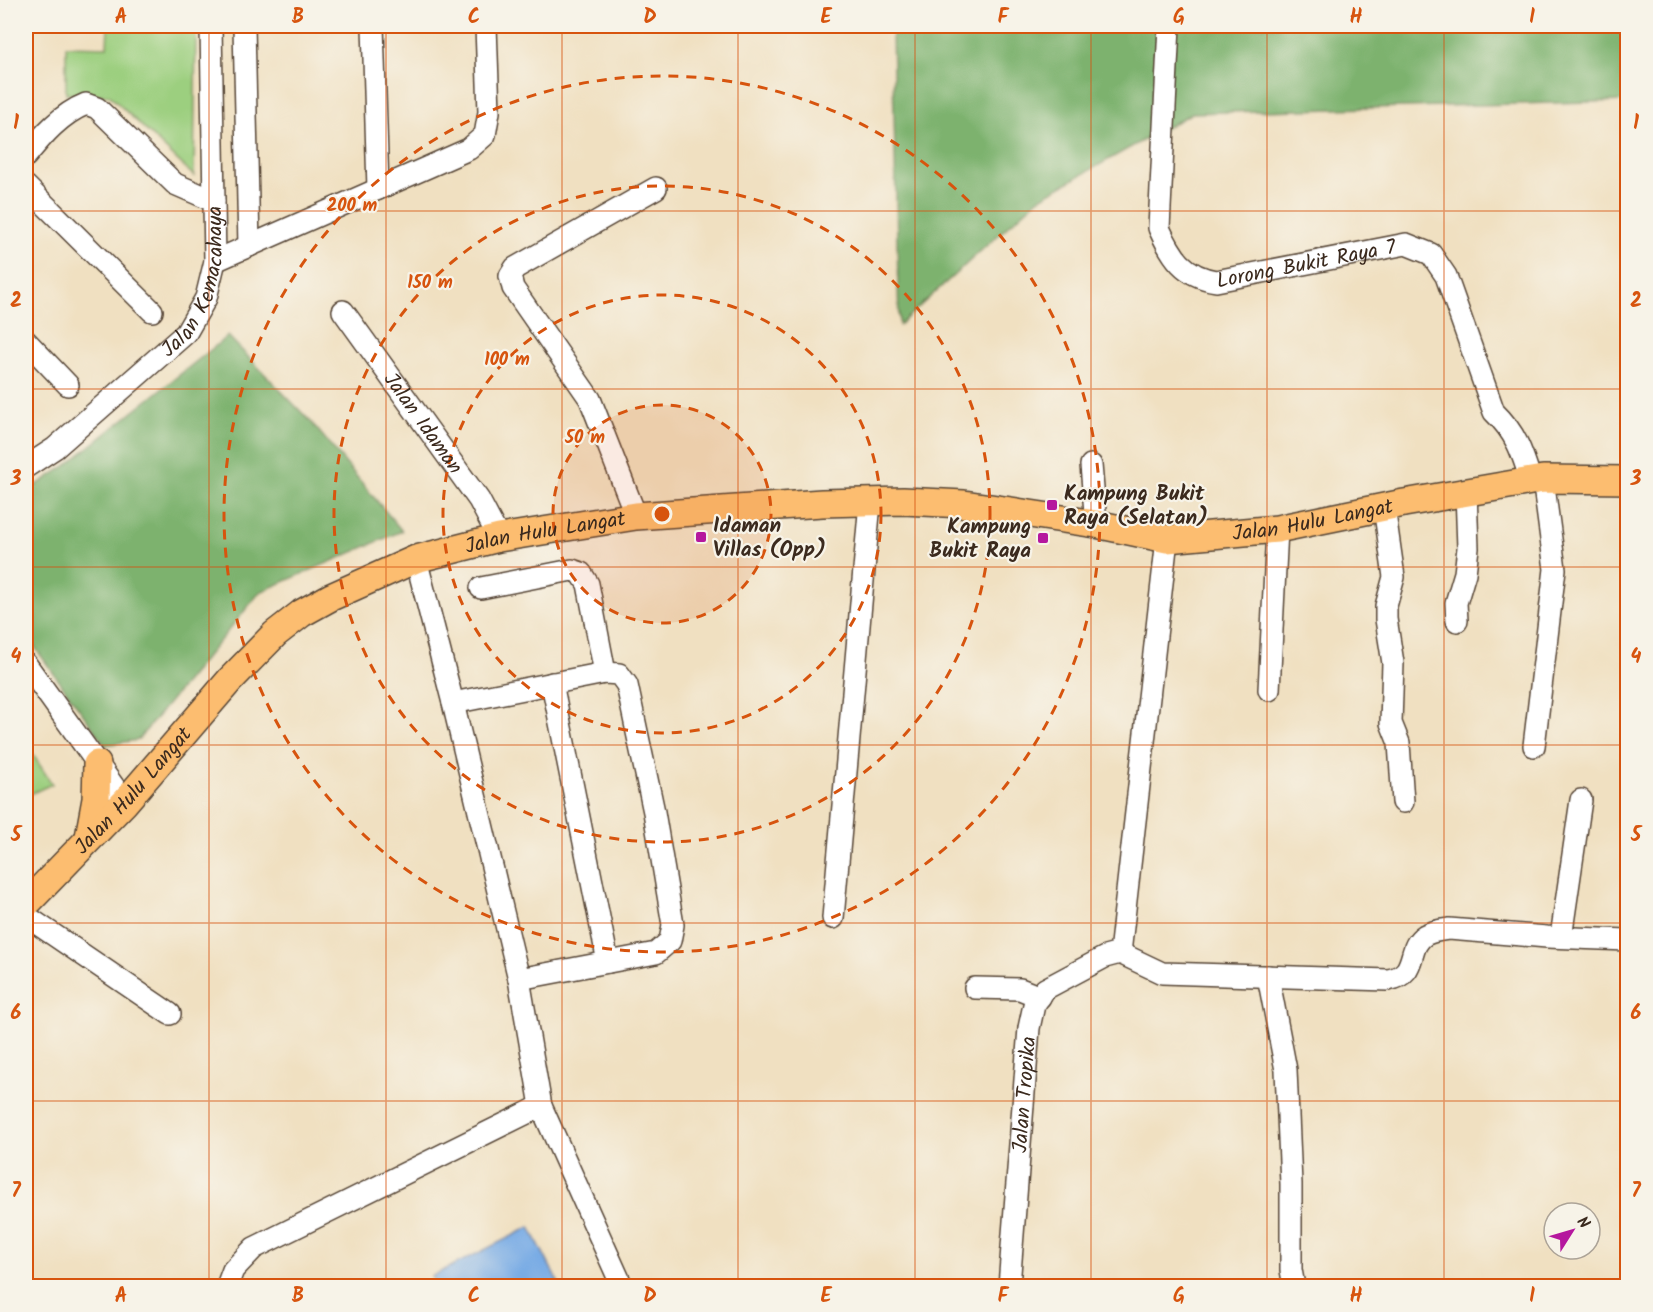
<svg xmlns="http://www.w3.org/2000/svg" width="1653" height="1312" viewBox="0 0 1653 1312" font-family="Kalam,sans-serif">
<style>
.green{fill:#9ccf7f;stroke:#6c7c4e;stroke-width:1.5}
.forest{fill:#7db26e;stroke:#5c6e46;stroke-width:1.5}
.water{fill:#79ace5;stroke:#5a6b82;stroke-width:1.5}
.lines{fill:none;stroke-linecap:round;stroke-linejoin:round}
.minor-casing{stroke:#564536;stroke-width:24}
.major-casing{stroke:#564536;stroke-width:30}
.minor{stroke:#fff;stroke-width:21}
.major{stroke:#fcbd6f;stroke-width:27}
.grid{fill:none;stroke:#d7540e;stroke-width:1.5;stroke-opacity:0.55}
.ring{fill:none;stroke:#d7540e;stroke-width:3;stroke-dasharray:10 8}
.poi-dot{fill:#b5179e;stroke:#f7f3e8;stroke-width:2}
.labels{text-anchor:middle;stroke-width:4.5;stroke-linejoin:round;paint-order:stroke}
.street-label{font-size:21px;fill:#3b2a1e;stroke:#f7f3e8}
.poi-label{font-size:21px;font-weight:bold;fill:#3b2a1e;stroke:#f7f3e8;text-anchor:start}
.centre{fill:#d7540e;stroke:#f7f3e8;stroke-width:3}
.ring-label{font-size:18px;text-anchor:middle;font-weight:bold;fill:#d7540e;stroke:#f7f3e8;stroke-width:4.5;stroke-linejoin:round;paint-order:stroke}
.neatline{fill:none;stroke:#d7540e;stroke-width:2}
.grid-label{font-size:20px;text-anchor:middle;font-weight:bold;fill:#d7540e}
</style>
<rect width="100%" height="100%" fill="#f7f3e8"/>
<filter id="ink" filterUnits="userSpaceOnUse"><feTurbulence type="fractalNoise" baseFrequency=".0167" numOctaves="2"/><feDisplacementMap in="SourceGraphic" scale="12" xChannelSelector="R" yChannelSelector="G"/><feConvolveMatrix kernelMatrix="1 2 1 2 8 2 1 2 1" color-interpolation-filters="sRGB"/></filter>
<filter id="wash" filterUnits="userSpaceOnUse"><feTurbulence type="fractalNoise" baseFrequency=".008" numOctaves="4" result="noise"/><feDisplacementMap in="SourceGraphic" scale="24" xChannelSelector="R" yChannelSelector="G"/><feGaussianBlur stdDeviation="1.35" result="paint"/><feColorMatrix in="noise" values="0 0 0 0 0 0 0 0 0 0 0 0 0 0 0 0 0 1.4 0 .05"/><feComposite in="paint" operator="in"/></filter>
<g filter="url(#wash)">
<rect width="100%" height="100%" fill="#f0e0c1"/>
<!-- green -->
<g class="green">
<path d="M108,26H196L194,176L109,95L66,94V46L107,47Z"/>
<path d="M26,744L52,784L26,796Z"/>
</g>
<!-- forest -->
<g class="forest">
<path d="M832,26H1627V101L1192,113L1038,199L899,325L892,30Z"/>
<path d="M228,336L312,423L402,531L260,592L138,740L105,745L26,635V492L64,467Z"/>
</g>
<!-- water -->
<path class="water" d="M530,1227L560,1286H437L432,1276Z"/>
</g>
<g filter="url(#ink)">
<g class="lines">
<defs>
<g id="minor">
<path d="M244,26L249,246"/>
<path d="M373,26L378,189"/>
<path id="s1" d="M1169,26L1159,228C1172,257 1184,276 1216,281L1406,244L1431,254L1446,276L1494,412C1516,433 1522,452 1531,481"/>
<path d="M26,156C43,135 61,114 86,104L97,108L175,184L214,201"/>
<path d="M26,186L152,311"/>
<path d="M215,261L469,149L485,135L489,112L486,26"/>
<path id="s2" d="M343,311L479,500L499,538"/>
<path d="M26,341L68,385"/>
<path d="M1091,465L1096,524"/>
<path id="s3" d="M26,467L55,448L186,333L206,298L215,261L211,26"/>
<path d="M1384,507L1394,577L1386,606V619L1393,663L1391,723L1399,743L1403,802"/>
<path d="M636,516L590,399L513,288L510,276L515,268L656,188"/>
<path d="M416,559L453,703L519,979L541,1106L622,1286"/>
<path d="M481,588L572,570L581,573L588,584L605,673"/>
<path d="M1457,621L1456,603L1465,573L1468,548L1466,492"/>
<path d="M26,664L125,802"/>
<path d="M552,683L608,962"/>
<path d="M1269,690L1277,529"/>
<path d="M453,703L605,673L619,674L627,685L654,812L673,925L670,941L656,953L519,979"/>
<path d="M1534,746L1555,569L1543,479"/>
<path d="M26,916L170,1014"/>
<path d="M833,918L870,502"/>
<path d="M1561,937L1581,800"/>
<path d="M1120,953L1162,973L1388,980C1420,974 1405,948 1425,935C1432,931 1441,930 1449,929L1547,937L1628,940"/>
<path d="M1120,953L1167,539"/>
<path d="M1268,976L1286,1070L1291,1184V1270L1294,1286"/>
<path d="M975,988L1020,989L1040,997"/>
<path d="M227,1286L233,1270L254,1248L541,1106"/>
<path id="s4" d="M1009,1286L1029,1028L1034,1005L1045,989L1105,957L1120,953"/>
</g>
<g id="major">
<path d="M89,837L96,799L97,764"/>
<path id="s5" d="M26,904L125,802L230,680L275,634L302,613L331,597L416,559L499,538L636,516L822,503L903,501L964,504L1096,524L1167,539L1277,529L1404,503L1543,479L1628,480"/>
</g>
</defs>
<!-- minor casing -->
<use href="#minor" class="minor-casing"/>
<!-- major casing -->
<use href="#major" class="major-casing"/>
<!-- minor -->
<use href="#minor" class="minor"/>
<!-- major -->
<use href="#major" class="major"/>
</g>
</g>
<!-- grid -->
<path class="grid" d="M209,26V1286M386,26V1286M562,26V1286M738,26V1286M915,26V1286M1091,26V1286M1267,26V1286M1444,26V1286M26,211H1628M26,389H1628M26,567H1628M26,745H1628M26,923H1628M26,1101H1628"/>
<!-- distance rings -->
<circle cx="662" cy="514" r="109" fill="#d7540e" fill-opacity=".12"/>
<g class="ring">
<circle cx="662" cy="514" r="109"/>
<circle cx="662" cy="514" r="219"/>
<circle cx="662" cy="514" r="328"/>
<circle cx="662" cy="514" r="438"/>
</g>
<!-- markers -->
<g class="poi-dot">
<rect x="1046" y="499" width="12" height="12" rx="3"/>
<rect x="695" y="531" width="12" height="12" rx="3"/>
<rect x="1037" y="532" width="12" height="12" rx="3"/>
</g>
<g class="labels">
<!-- street labels -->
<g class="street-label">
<text dy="7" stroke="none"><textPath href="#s1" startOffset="376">Lorong Bukit Raya 7</textPath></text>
<text dy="7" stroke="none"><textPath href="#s3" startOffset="261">Jalan Kemacahaya</textPath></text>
<text dy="7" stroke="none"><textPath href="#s2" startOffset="138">Jalan Idaman</textPath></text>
<text dy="7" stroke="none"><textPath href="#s5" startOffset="1434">Jalan Hulu Langat</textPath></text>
<text dy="7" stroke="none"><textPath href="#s5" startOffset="660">Jalan Hulu Langat</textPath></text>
<text dy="7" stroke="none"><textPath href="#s5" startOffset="156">Jalan Hulu Langat</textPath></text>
<text dy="7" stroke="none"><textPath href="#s4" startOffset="192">Jalan Tropika</textPath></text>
</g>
<!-- poi labels -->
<g class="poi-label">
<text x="1064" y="500">Kampung Bukit<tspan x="1064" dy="24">Raya (Selatan)</tspan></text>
<text x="713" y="532">Idaman<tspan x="713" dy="24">Villas (Opp)</tspan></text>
<text x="1031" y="533" text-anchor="end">Kampung<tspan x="1031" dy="24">Bukit Raya</tspan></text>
</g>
</g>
<circle cx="662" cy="514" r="9" class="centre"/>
<g class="ring-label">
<text x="352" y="211">200 m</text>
<text x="430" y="288">150 m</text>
<text x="507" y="365">100 m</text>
<text x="585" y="443">50 m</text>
</g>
<!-- margin -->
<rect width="1653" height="1312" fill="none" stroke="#f7f3e8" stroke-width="66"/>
<!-- north arrow -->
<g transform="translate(1572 1231) rotate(53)"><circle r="28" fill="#f7f3e8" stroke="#aca397" stroke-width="1.5"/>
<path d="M0-4.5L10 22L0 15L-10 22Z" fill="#b5179e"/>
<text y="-9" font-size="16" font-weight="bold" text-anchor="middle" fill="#3b2a1e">N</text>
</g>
<rect x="33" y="33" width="1587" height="1246" class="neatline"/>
<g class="grid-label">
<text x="121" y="23">A</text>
<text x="298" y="23">B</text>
<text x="474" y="23">C</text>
<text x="650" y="23">D</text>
<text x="826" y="23">E</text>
<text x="1003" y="23">F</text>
<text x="1179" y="23">G</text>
<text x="1356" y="23">H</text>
<text x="1532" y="23">I</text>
<text x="16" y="129">1</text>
<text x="1636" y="129">1</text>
<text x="16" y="307">2</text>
<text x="1636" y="307">2</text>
<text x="16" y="485">3</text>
<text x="1636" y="485">3</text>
<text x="16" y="663">4</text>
<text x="1636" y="663">4</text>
<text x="16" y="841">5</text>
<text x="1636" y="841">5</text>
<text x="16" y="1019">6</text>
<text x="1636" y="1019">6</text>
<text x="16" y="1197">7</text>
<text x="1636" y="1197">7</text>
<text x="121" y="1302">A</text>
<text x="298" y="1302">B</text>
<text x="474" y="1302">C</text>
<text x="650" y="1302">D</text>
<text x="826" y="1302">E</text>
<text x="1003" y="1302">F</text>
<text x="1179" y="1302">G</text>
<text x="1356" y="1302">H</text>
<text x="1532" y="1302">I</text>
</g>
</svg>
